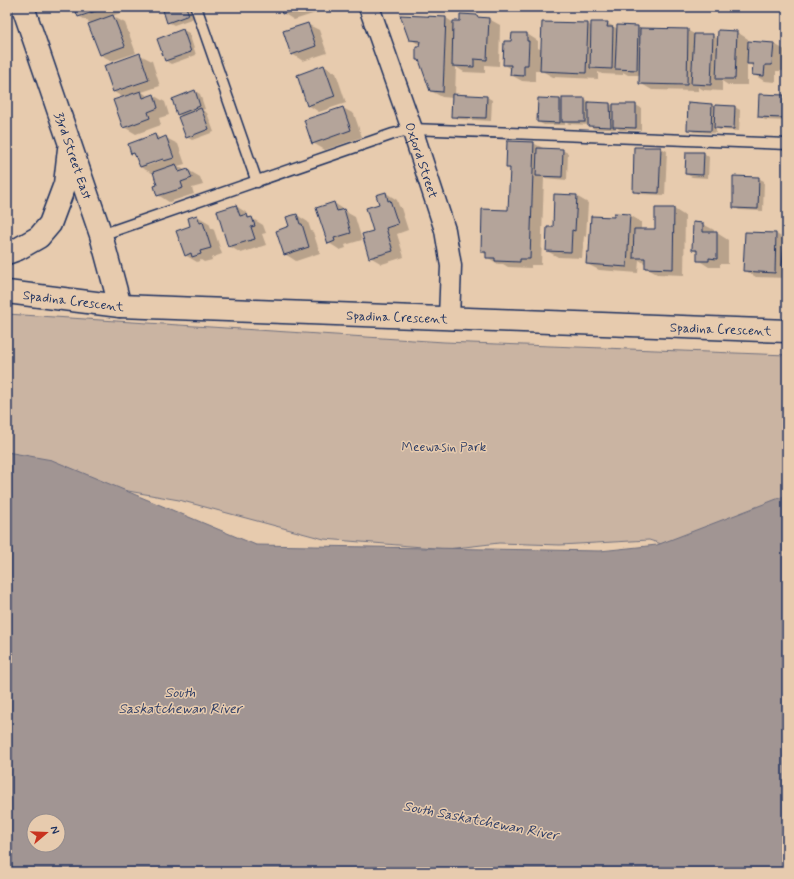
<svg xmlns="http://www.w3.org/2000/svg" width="794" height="879" viewBox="0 0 794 879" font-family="Mynerve,sans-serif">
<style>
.green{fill:#cab4a2;stroke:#727280}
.water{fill:#a19593;stroke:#6b6c7e;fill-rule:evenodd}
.shadow{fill:#0003;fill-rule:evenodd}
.building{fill:#b4a49a;stroke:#1b2f5e}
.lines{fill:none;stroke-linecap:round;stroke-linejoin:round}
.service-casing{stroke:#1b2f5e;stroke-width:13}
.minor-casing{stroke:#1b2f5e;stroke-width:23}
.tertiary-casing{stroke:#1b2f5e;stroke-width:25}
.service{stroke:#e7cbae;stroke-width:10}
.minor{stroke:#e7cbae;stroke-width:20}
.tertiary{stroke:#e7cbae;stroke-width:22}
.labels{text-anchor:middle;stroke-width:3;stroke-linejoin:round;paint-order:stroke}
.street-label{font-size:13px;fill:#1b2f5e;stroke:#e7cbae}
.park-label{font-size:13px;fill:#2c3c65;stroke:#e7cbae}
.water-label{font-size:14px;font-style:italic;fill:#2f3e66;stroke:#e7cbae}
</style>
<rect width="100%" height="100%" fill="#e7cbae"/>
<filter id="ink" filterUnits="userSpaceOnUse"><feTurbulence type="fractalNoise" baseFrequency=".025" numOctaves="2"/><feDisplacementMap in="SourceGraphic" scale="8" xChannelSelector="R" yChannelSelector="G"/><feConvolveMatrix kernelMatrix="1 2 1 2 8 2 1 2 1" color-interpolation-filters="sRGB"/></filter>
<g filter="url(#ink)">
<!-- green -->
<path class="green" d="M7,314L444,342L787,355V525L674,548L649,540L560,545L499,543L447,549L324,539L179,500L66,480L7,459Z"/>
<!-- water -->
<path class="water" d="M7,452L52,460L256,545L600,551L657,545L782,497H787V872H7ZM34,821H58V845H34Z"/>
<!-- shadow -->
<g class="shadow">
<path d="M76,7H121L123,12L112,16L125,23L136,53L112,61L101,55L90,25L92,24L79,16Z"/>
<path d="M163,7H190L194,18L174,25L168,22Z"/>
<path d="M281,7H317L319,12L294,20L283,13Z"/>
<path d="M401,16L446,18L454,23L461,22L477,16L482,18L489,19L500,25L499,66L485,65V73L464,72L456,67L455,95L487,97L492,100L491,121L458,119L452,116L453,98L442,97L431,91L421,62L417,59L420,45L410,39Z"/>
<path d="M607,23L618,29L637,27L641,29L687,30L696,35H712L718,39L737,32L748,39V42L774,44L785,50L784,71H776V82L764,81L753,74L754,67L747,63V85H728L722,81V91L704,90L698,87V91L652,90L640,83V75H628L623,72V75L602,74L598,72V79L553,77L540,70V71H535V82L522,81L511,75V69L504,64L512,42L527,34L538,41V48L542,50L588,24L592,27Z"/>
<path d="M307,24L319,30L327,53L303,61L292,54Z"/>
<path d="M183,30L189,33L196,55L171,64L166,61L158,39Z"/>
<path d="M140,55L152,61L160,86L142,92L149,97L153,95L165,102L169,115L159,118L161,125L136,134L124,127V98L114,92Z"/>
<path d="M324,66L336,73L346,103L319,112L308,105Z"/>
<path d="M195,91L200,94L205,109L202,110L207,113L214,132L192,140L187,137L183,117L178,114Z"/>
<path d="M783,96L787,98V121L765,120L760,117Z"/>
<path d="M585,99L590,102V103L610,104L614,106L636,105L641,108V130H620L616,127V129H594L589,125L569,124L565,122V125H544L538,122L560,100L563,102Z"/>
<path d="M711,105L716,107H735L740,110L739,131L720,130L716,128V133L694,132L688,129Z"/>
<path d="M343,108L354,114L362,137L325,150L313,143Z"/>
<path d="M155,135L162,139L166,138L178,144L185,164L178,166L186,171L188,170L200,177L203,185L192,188L194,194L169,202L158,195V186L154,172L152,173L140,167L136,156L132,153ZM168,156V158L147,166V164Z"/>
<path d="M533,143L545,149L562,150L568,153L567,180L544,178L541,265H531V268L508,267L503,264H498L487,257V255L482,252L509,211L511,169L507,167Z"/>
<path d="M635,148H661L667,151L665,195L639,194L634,191Z"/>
<path d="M704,153L709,157L708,178L692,177L686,174Z"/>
<path d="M758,178L764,181L763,211L739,210L734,207Z"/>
<path d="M386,193L397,200L399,206L401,208L408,230L397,234L404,257L382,264L370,257L374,231L380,205Z"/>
<path d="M576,196L588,203L586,237L584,236L582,258L558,257L547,251L554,228Z"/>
<path d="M334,203L345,210L346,212L355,217L362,240L345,245L346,248L340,250L329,243Z"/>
<path d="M236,206L247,213L248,216L263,225L266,233L262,234L266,245L241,253L229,246Z"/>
<path d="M656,209H674L685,216L684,275L657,274L646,268V264L639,260L638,273L599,270L587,264L590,253L615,218L630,215L641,222V230H656Z"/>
<path d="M297,215L308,222L311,231L313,232L320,253L296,261L285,254L291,227Z"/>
<path d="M197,216L209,223L211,228L214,230L222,254L211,258L212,260L204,262L201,260L197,262L185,255L192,227Z"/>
<path d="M703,224L714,230V233H717L728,240V264H720V267H709L698,260V253L693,250Z"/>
<path d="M746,233L776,234L787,240V269L786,268V278L756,277L744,270Z"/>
</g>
<!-- building -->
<g class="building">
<path d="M74,7H108L78,17Z"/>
<path d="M162,7H186L189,15L167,23Z"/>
<path d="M280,7H302L282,14Z"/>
<path d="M460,14L477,15V17L489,18L487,60L474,59V67L452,66L453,21H460Z"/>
<path d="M113,15L125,46L100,55L88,24Z"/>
<path d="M400,15L446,17L443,92L430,91L419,60H416V47H419L420,41L409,40Z"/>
<path d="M542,22L588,23L586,73L540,71Z"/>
<path d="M591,22H608L607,27H613L612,69L590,68Z"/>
<path d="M308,23L316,46L291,55L283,31Z"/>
<path d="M617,25L638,26L637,70L615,69Z"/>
<path d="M640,28L688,29L687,85L639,84Z"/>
<path d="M183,29L191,52L165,61L157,39Z"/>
<path d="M718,30L737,31L735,79H716Z"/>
<path d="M512,33H527V41H529L528,65H524V76L510,75L511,65H503L504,41H511Z"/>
<path d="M694,34H713L711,85L691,84Z"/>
<path d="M748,41L774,43L772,65H765L764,76L752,75L753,64H747Z"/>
<path d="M140,53L149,80L113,92L104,66Z"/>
<path d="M324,65L335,96L307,106L297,75Z"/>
<path d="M195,90L200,106L177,115L172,99Z"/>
<path d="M141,91L143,98L154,94L158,108L148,112L150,118L123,128L113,100Z"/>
<path d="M452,94L487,96L486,118L451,117Z"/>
<path d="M759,94L784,95L783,118L758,117Z"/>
<path d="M538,98L560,99V123L537,122Z"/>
<rect x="562" y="98" width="23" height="24"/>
<path d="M588,102L610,103L611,127L588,126Z"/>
<path d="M688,102L712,104L711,131L687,130Z"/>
<path d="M613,104H636V128L613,127Z"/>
<path d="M715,105L735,106L734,129L714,128Z"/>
<path d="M343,107L351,130L312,144L304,120Z"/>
<path d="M201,108L209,129L186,138L178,117Z"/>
<path d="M155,134L157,140L166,136L174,158L164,161L163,159L140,167L134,153L131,154L128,144Z"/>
<path d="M507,141L534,142L530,259H520V262L495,261V258H486V252H481L482,209L508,210L510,168H506Z"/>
<path d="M634,147H661L659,193L633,192Z"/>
<path d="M537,148L563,149L562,177L536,176Z"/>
<path d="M686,152H704L703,175L685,174Z"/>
<path d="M176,164L179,172L188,169L192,178L181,182L183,188L157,196L154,186L157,185L153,172Z"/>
<path d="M733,176L759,177L758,209L733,208Z"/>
<path d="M386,192L388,201L390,200L398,224L386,228L393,251L369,258L362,234L373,231L366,208L379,204L376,195Z"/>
<path d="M554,194L577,195L575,231L572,230L571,252L546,251L547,227H553Z"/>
<path d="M334,202L337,211L344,209L351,233L334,238L335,241L328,244L316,208Z"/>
<path d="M236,205L240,216L247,214L248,218L252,217L255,226L251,227L255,239L228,247L217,211Z"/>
<path d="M655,208H674L673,269L645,268V258H633L634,229H655Z"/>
<path d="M614,213L630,214L627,267L586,264L587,252H589L591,216L614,217Z"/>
<path d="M297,214L300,224H302L309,247L284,255L276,231L289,226L286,217Z"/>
<path d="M197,215L200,223L203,222L211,248L200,251L201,254L192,257L191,253L185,256L176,231L190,226L188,218Z"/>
<path d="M693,222L703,223V232H717V259L709,258V261H697V250H692Z"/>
<path d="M745,232L776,233L775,273L743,271Z"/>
<path d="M784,246H787V267H782Z"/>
</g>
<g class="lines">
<defs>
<g id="service">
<path d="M196,7L257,182"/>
<path d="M101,235L393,134L412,129L787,144"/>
</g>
<g id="minor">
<path id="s1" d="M369,7L412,129L445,230L451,266L449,318"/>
</g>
<g id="tertiary">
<path id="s2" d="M23,7L101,235L120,306"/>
<path d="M7,253L18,249L39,237L50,224L65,184L69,149"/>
<path id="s3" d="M7,292L120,306L787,331"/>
</g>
</defs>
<!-- service casing -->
<use href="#service" class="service-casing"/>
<!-- minor casing -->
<use href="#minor" class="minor-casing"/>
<!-- tertiary casing -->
<use href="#tertiary" class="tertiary-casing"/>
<!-- service -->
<use href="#service" class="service"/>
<!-- minor -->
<use href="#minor" class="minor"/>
<!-- tertiary -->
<use href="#tertiary" class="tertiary"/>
</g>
</g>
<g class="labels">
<!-- street labels -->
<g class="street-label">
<text dy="5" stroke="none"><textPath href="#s2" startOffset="157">33rd Street East</textPath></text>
<text dy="5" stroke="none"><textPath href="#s1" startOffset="162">Oxford Street</textPath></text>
<text dy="5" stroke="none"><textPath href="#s3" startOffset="67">Spadina Crescent</textPath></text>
<text dy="5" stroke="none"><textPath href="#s3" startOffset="391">Spadina Crescent</textPath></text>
<text dy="5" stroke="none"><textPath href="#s3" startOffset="715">Spadina Crescent</textPath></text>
</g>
<!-- park labels -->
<g class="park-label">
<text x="444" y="451">Meewasin Park</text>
</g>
<!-- water labels -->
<g class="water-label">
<text x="180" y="697">South<tspan x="180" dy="16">Saskatchewan River</tspan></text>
<text transform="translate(481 820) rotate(11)" y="5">South Saskatchewan River</text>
</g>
</g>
<!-- margin -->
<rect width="794" height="879" fill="none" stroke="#e7cbae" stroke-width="24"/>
<rect x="12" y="12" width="770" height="855" fill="none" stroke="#1b2f5e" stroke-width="1.5" filter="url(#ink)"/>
<!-- north arrow -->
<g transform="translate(46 833) rotate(71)"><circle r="19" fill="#e7cbae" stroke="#958d8e"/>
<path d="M0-3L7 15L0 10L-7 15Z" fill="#c8321e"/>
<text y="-6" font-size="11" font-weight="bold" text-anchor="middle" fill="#1b2f5e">N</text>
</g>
</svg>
